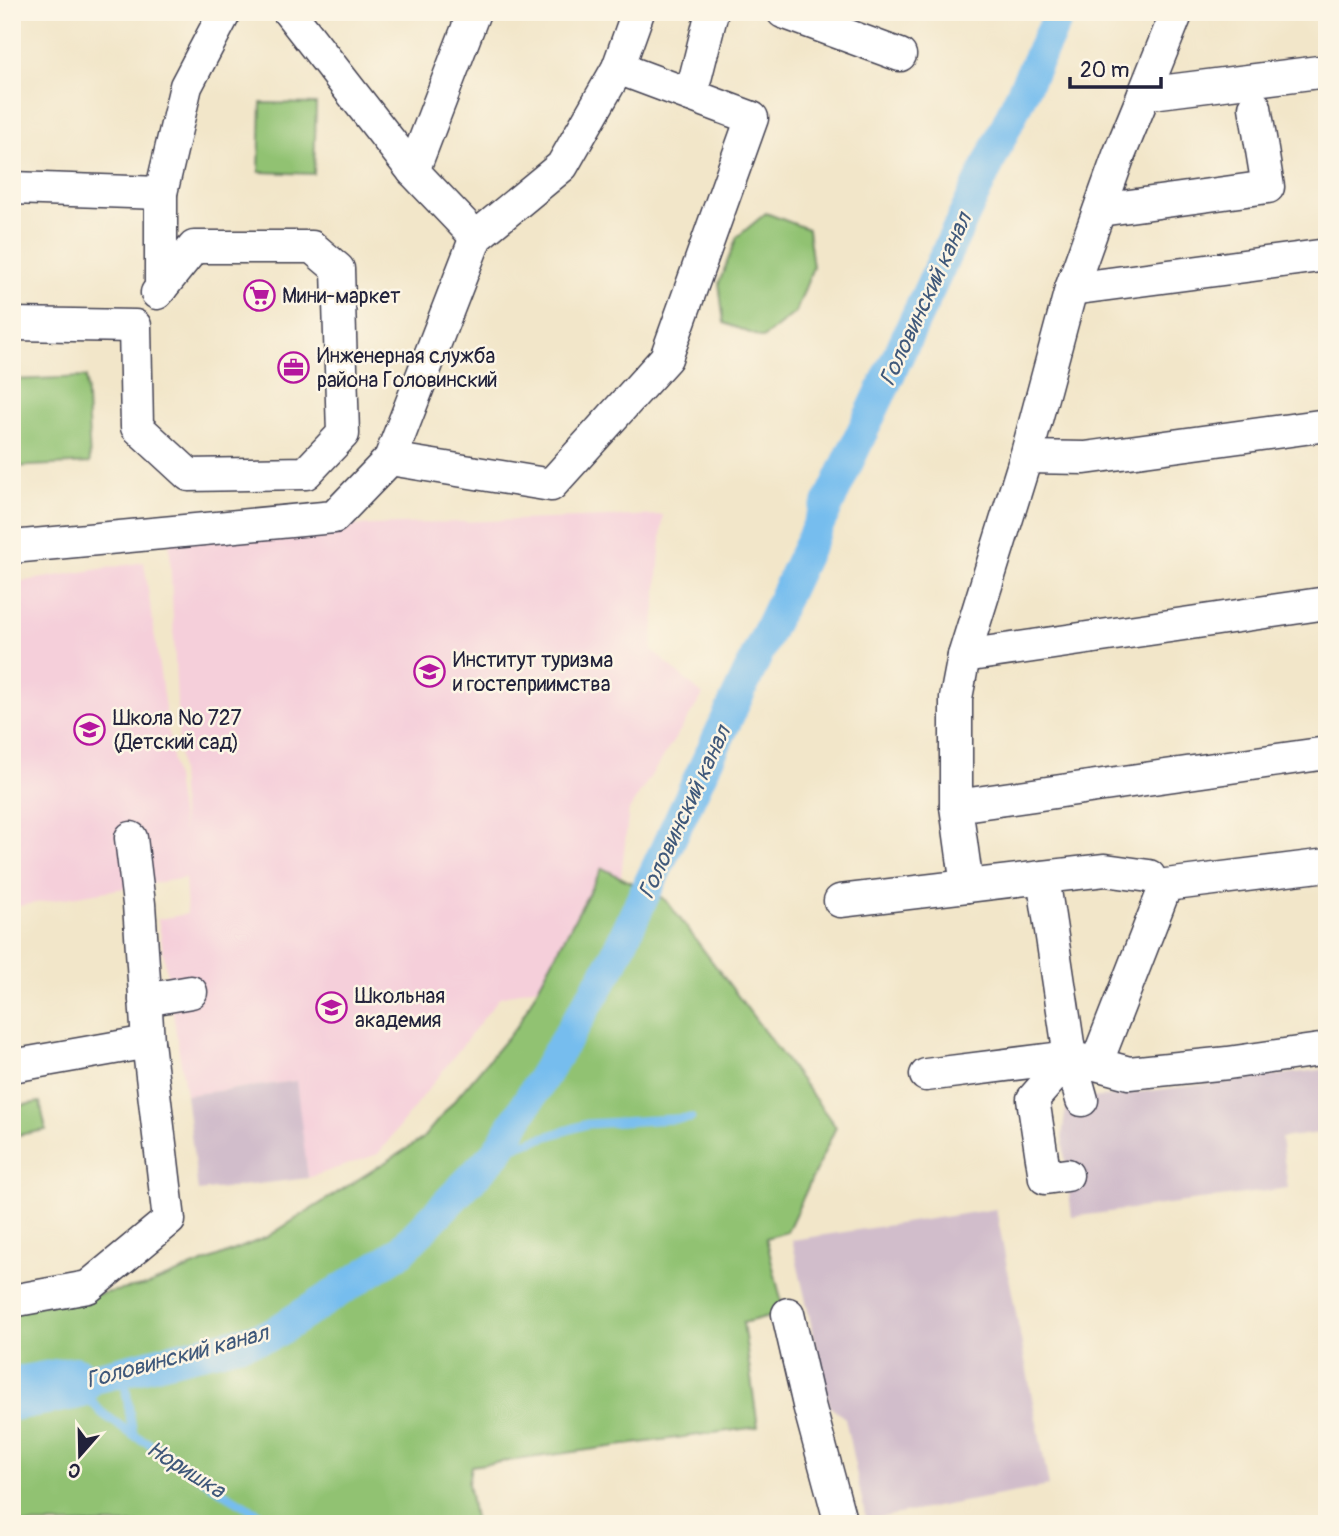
<svg xmlns="http://www.w3.org/2000/svg" width="1339" height="1536" viewBox="0 0 1339 1536" font-family="Pangolin,sans-serif">
<style>
.built{fill:#f5cfda}
.industrial{fill:#d1bdcb}
.green{fill:#91c272;stroke:#5a7256;stroke-width:2}
.lines{fill:none;stroke-linecap:round;stroke-linejoin:round}
.stream{stroke:#76bdee;stroke-width:9}
.canal{stroke:#76bdee;stroke-width:32}
.river{stroke:#76bdee;stroke-width:54}
.minor-casing{stroke:#413f50;stroke-width:35}
.minor{stroke:#fff;stroke-width:32}
.labels{text-anchor:middle;stroke-width:5;stroke-linejoin:round;paint-order:stroke}
.poi-label{font-size:21px;fill:#22223b;stroke:#fcf5e5;text-anchor:start}
.water-label{font-size:23px;font-style:italic;fill:#3f587a;stroke:#fcf5e5}
</style>
<rect width="100%" height="100%" fill="#fcf5e5"/>
<filter id="ink" filterUnits="userSpaceOnUse"><feTurbulence type="fractalNoise" baseFrequency=".0143" numOctaves="2"/><feDisplacementMap in="SourceGraphic" scale="14" xChannelSelector="R" yChannelSelector="G"/><feConvolveMatrix kernelMatrix="1 2 1 2 8 2 1 2 1" color-interpolation-filters="sRGB"/></filter>
<filter id="wash" filterUnits="userSpaceOnUse"><feTurbulence type="fractalNoise" baseFrequency=".00686" numOctaves="4" result="noise"/><feDisplacementMap in="SourceGraphic" scale="28" xChannelSelector="R" yChannelSelector="G"/><feGaussianBlur stdDeviation="1.57" result="paint"/><feColorMatrix in="noise" values="0 0 0 0 0 0 0 0 0 0 0 0 0 0 0 0 0 1.4 0 .05"/><feComposite in="paint" operator="in"/></filter>
<g filter="url(#wash)">
<rect width="100%" height="100%" fill="#f2e6c9"/>
<!-- built -->
<path class="built" d="M663,515L652,650L703,695L629,810L610,967L500,997L378,1154L308,1178L295,1081L186,1095L158,919L187,914L185,878L12,907V583L144,562L183,833L169,532Z"/>
<!-- industrial -->
<g class="industrial">
<path d="M1327,1069V1132L1281,1138L1288,1188L1072,1217L1062,1136L1067,1101Z"/>
<path d="M296,1081L308,1178L198,1191L186,1095Z"/>
<path d="M996,1209L1049,1486L866,1520L845,1418L830,1407L792,1240Z"/>
</g>
<!-- green -->
<g class="green">
<path d="M261,103L316,104L314,174L259,172Z"/>
<path d="M766,213L808,229L813,267L796,312L763,338L724,323L719,283L737,237Z"/>
<path d="M86,377L90,463L12,467V380Z"/>
<path d="M602,868L666,900L836,1127L787,1232L766,1238L784,1312L743,1323L758,1427L471,1466L468,1483L475,1524H12V1310L148,1285L267,1237L422,1139L518,1025Z"/>
<path d="M40,1102L46,1130L12,1136V1107Z"/>
</g>
<g class="lines">
<!-- stream -->
<g class="stream">
<path d="M497,1152L587,1124L691,1118"/>
<path d="M123,1371L133,1435"/>
<path d="M74,1383L102,1413L133,1435L164,1451L214,1487L276,1524"/>
</g>
<!-- canal -->
<path class="canal" d="M74,1383L271,1335L400,1252L497,1152L610,967L1060,12"/>
<!-- river -->
<path class="river" d="M12,1394L74,1383"/>
</g>
</g>
<g filter="url(#ink)">
<g class="lines">
<defs>
<g id="minor">
<path d="M289,12L413,171L476,237"/>
<path d="M783,12L900,55"/>
<path d="M1327,71L1144,94L1119,155L1071,289L1026,457L964,656L956,698V806L967,886L1043,877L1070,1057L1129,1073L1228,1063L1327,1049"/>
<path d="M1144,94L1177,12"/>
<path d="M691,95L712,12"/>
<path d="M413,171L474,12"/>
<path d="M12,188L161,193"/>
<path d="M1100,210L1268,187L1255,107"/>
<path d="M1071,289L1327,255"/>
<path d="M157,293L161,288V193L186,86L225,12"/>
<path d="M12,324L135,326L137,427L189,475L306,473L343,434L338,269L312,247H194L161,288"/>
<path d="M1026,457L1085,458L1327,425"/>
<path d="M390,459L551,485L666,358L752,118L618,68"/>
<path d="M12,547L334,517L390,459L476,237L562,166L618,68L638,12"/>
<path d="M964,656L1327,603"/>
<path d="M956,806L1327,753"/>
<path d="M1043,877L1105,870L1149,876"/>
<path d="M840,901L967,886"/>
<path d="M145,1000L191,992"/>
<path d="M1096,1064L1166,885L1327,865"/>
<path d="M12,1066L148,1042"/>
<path d="M926,1075L1070,1057"/>
<path d="M1067,1175L1045,1178L1033,1099L1070,1057L1082,1100"/>
<path d="M12,1301L88,1287L169,1220L148,1042L139,904L131,838"/>
<path d="M788,1314L809,1405L841,1524"/>
</g>
</defs>
<!-- minor casing -->
<use href="#minor" class="minor-casing"/>
<!-- minor -->
<use href="#minor" class="minor"/>
</g>
</g>
<!-- icons -->
<defs>
<symbol id="supermarket-ring" viewBox="-11 -11 22 22"><circle r="9.5" fill="#fcf5e5" stroke="#b5179e" stroke-width="1.5"/><path d="M-6-5.5h2.5l.6 2H6L4.5 2H-2.5L-4.4-4H-6ZM-1.5 3.2a1.3 1.3 0 1 0 .1 0ZM3 3.2a1.3 1.3 0 1 0 .1 0Z" fill="#b5179e"/></symbol>
<symbol id="office-ring" viewBox="-11 -11 22 22"><circle r="9.5" fill="#fcf5e5" stroke="#b5179e" stroke-width="1.5"/><path d="M-6-3h4V-5.5h4V-3h4V5H-6ZM-1-4.5V-3h2v-1.5ZM-6 0V1H6V0Z" fill="#b5179e"/></symbol>
<symbol id="university-ring" viewBox="-11 -11 22 22"><circle r="9.5" fill="#fcf5e5" stroke="#b5179e" stroke-width="1.5"/><path d="M0-5L7-2L0 1L-7-2ZM-4 1L0 2.5L4 1V4Q0 6-4 4Z" fill="#b5179e"/></symbol>
<symbol id="school-ring" viewBox="-11 -11 22 22"><circle r="9.5" fill="#fcf5e5" stroke="#b5179e" stroke-width="1.5"/><path d="M0-5L7-2L0 1L-7-2ZM-4 1L0 2.5L4 1V4Q0 6-4 4Z" fill="#b5179e"/></symbol>
</defs>
<g fill-rule="evenodd">
<use href="#supermarket-ring" x="242" y="278" width="35" height="35"/>
<use href="#office-ring" x="276" y="350" width="35" height="35"/>
<use href="#university-ring" x="412" y="654" width="35" height="35"/>
<use href="#school-ring" x="72" y="712" width="35" height="35"/>
<use href="#school-ring" x="314" y="990" width="35" height="35"/>
</g>
<g class="labels">
<!-- poi labels -->
<g class="poi-label">
<text x="282" y="303">Мини-маркет</text>
<text x="317" y="363">Инженерная служба<tspan x="317" dy="24">района Головинский</tspan></text>
<text x="453" y="667">Институт туризма<tspan x="453" dy="24">и гостеприимства</tspan></text>
<text x="113" y="725">Школа № 727<tspan x="113" dy="24">(Детский сад)</tspan></text>
<text x="355" y="1003">Школьная<tspan x="355" dy="24">академия</tspan></text>
</g>
<!-- water labels -->
<g class="water-label">
<text transform="translate(925 299) rotate(-65)" y="8">Головинский канал</text>
<text transform="translate(684 812) rotate(-65)" y="8">Головинский канал</text>
<text transform="translate(177 1356) rotate(-15)" y="8">Головинский канал</text>
<text transform="translate(186 1469) rotate(32)" y="8">Норишка</text>
</g>
</g>
<!-- margin -->
<rect width="1339" height="1536" fill="none" stroke="#fcf5e5" stroke-width="42"/>
<!-- north arrow -->
<g transform="translate(80 1455) rotate(200)" stroke="#fcf5e5" stroke-width="5" paint-order="stroke">
<path d="M0-5L12 26L0 18L-12 26Z" fill="#22223b"/>
<text y="-10" font-size="19" font-weight="bold" text-anchor="middle" fill="#22223b">С</text>
</g>
<!-- scale -->
<path d="M1070 77v10h91v-10" fill="none" stroke="#22223b" stroke-width="3.5"/>
<text x="1080" y="77" font-size="21" fill="#22223b" stroke="#fcf5e5" stroke-width="5" paint-order="stroke">20 m</text>
</svg>
